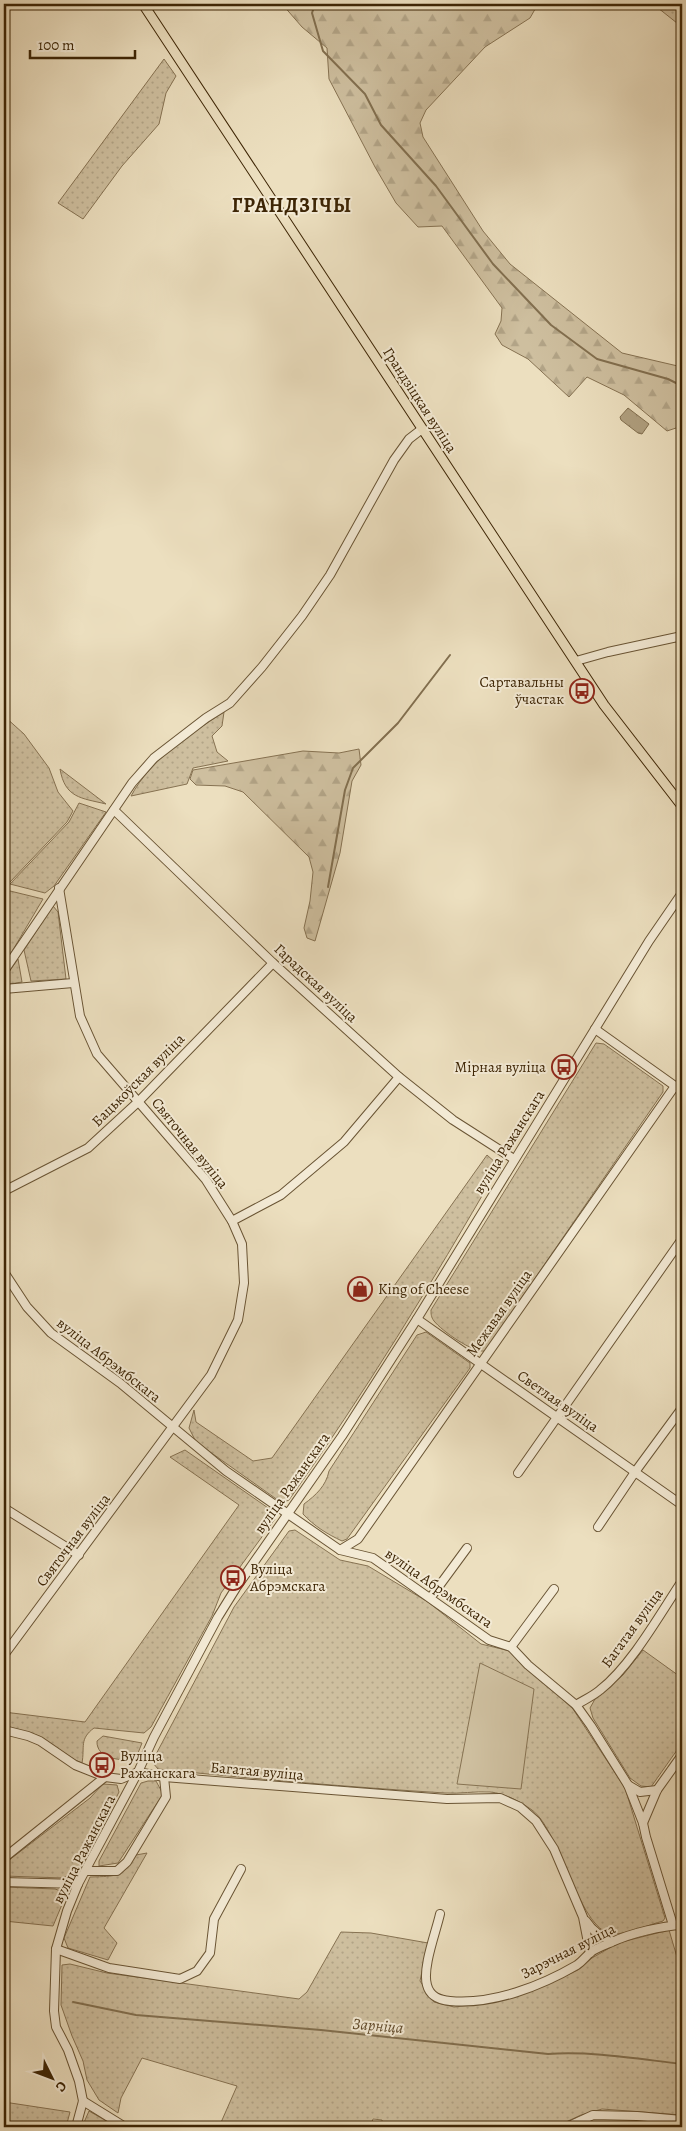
<svg xmlns="http://www.w3.org/2000/svg" width="686" height="2131" viewBox="0 0 686 2131" font-family="Alegreya,serif">
<style>
.grass{fill:url(#grass-dots);stroke:#867252}
.forest{fill:url(#forest-firs);stroke:#867252}
.garden{fill:#cebf9f;stroke:#867252}
.water{fill:url(#water-ripples);stroke:#826f4f}
.lines{fill:none;stroke-linecap:round;stroke-linejoin:round}
.stream{stroke:#826f4f;stroke-width:2}
.minor-casing{stroke:#695434;stroke-width:10}
.major-casing{stroke:#3d2505;stroke-width:11}
.minor{stroke:#f3ead5;stroke-width:8}
.major{stroke:#ecdfbf;stroke-width:9}
.labels{text-anchor:middle;stroke-width:4;stroke-linejoin:round;paint-order:stroke}
.street-label{font-size:15px;fill:#3d2505;stroke:#f3ead5}
.poi-label{font-size:15px;fill:#3d2505;stroke:#f3ead5;text-anchor:start}
.water-label{font-size:16px;font-style:italic;fill:#604a2a;stroke:#f3ead5}
.district-label{font-size:20px;font-weight:bold;letter-spacing:1px;fill:#3d2505;stroke:#f3ead5}
</style>
<defs>
<pattern id="grass-dots" width="8" height="8" patternUnits="userSpaceOnUse" patternTransform="scale(1.25)"><rect width="8" height="8" fill="#cebf9f"/><path d="M2 2h.1M6 6h.1" fill="none" stroke="#b2a487" stroke-width="1.8" stroke-linecap="round"/></pattern>
<pattern id="forest-firs" width="22" height="20" patternUnits="userSpaceOnUse" patternTransform="scale(1.25)"><rect width="22" height="20" fill="#cebf9f"/><path d="M5 1l3.5 6h-7zM16 11l3.5 6h-7z" fill="#b2a487"/></pattern>
<pattern id="water-ripples" width="26" height="14" patternUnits="userSpaceOnUse" patternTransform="scale(1.25)"><rect width="26" height="14" fill="#b0a080"/><path d="M2 4q2-2 4 0t4 0M15 11q2-2 4 0t4 0" fill="none" stroke="#908267"/></pattern>
</defs>
<rect width="100%" height="100%" fill="#ecdfbf"/>
<filter id="stains"><feTurbulence type="fractalNoise" baseFrequency=".004" numOctaves="4"/><feColorMatrix values="0 0 0 0 .2 0 0 0 0 .09 0 0 0 0 .02 0 0 0 .5 -.17"/></filter>
<radialGradient id="worn" r=".72"><stop offset=".6" stop-color="#630" stop-opacity="0"/><stop offset="1" stop-color="#630" stop-opacity=".3"/></radialGradient>
<!-- grass -->
<g class="grass">
<path d="M653,4H676L682,10V27Z"/>
<path d="M164,59L176,76L166,93L159,124L122,166L83,219L58,203Z"/>
<path d="M224,712L222,726L212,736L217,752L228,761L193,768L187,784L131,796C151,759 189,735 224,712Z"/>
<path d="M4,716L24,734L49,768L58,792L73,811L67,822L10,882L4,881Z"/>
<path d="M60,769L106,804C81,798 65,798 60,769Z"/>
<path d="M79,803L106,812L54,886L45,893L10,884L69,822Z"/>
<path d="M6,890L43,899L4,965V892Z"/>
<path d="M53,906L58,912L66,979L31,981L24,950Z"/>
<path d="M18,959L22,982L4,985V979Z"/>
<path d="M596,1043L604,1044L663,1086V1092L485,1351C473,1353 442,1331 434,1321C431,1317 431,1314 431,1310Z"/>
<path d="M487,1155L496,1163L497,1170C432,1283 364,1394 289,1500L282,1503L196,1442L189,1428L194,1410L196,1422L253,1461L272,1458Z"/>
<path d="M426,1332L467,1361L470,1363V1368L347,1539L342,1541C327,1534 314,1526 303,1514L304,1504C316,1495 326,1486 329,1471L417,1335Z"/>
<path d="M185,1450L271,1510L275,1519L221,1593L212,1616L151,1727L144,1733L94,1728C79,1739 85,1747 82,1763L75,1760L39,1736L4,1726V1712L85,1722L239,1505L170,1457Z"/>
<path d="M295,1530L340,1560L368,1566L428,1602L481,1644L510,1651L573,1709L625,1788L665,1918L663,1921C648,1925 630,1933 615,1934C580,1936 561,1831 532,1810C521,1802 504,1793 490,1792C475,1791 460,1794 445,1793C349,1787 254,1779 158,1769L153,1763L154,1758L234,1607L289,1531Z"/>
<path d="M643,1650L682,1678V1743L651,1787L641,1786L630,1778L593,1718L590,1708L595,1699L623,1675Z"/>
<path d="M103,1736L142,1743L136,1758C122,1762 96,1759 97,1741Z"/>
<path d="M148,1781H156L163,1794L118,1863L99,1866V1861L141,1783Z"/>
<path d="M103,1784L117,1785L119,1792L81,1868L63,1878L4,1876V1864L90,1798Z"/>
<path d="M147,1853L104,1928L117,1943L108,1960L68,1948L64,1938L90,1877C118,1876 119,1878 136,1855Z"/>
<path d="M4,1887L55,1889L61,1891L66,1895L53,1926L4,1921Z"/>
<path d="M669,1930L682,1974V2115L602,2109L581,2115L555,2127H383L382,2120L373,2119L370,2127H219L237,2086L142,2058L121,2098L118,2113L99,2100L87,2080L83,2061L72,2036L61,2005L62,1965L70,1964L107,1973L299,1999L307,1992L341,1932L371,1933L428,1943L420,1981L434,2002L454,2007L482,2004L532,1991L578,1970L592,1958L618,1943Z"/>
<path d="M4,2102L70,2112L66,2127H4Z"/>
<path d="M89,2111L117,2127H82Z"/>
</g>
<!-- forest -->
<g class="forest">
<path d="M282,4H538L530,18L485,47L426,110L420,123L423,137L483,231L510,264L622,353L682,367V426L667,431L624,395L587,377L569,397L528,359L502,345L495,334L501,321L502,308L442,226L418,227L396,203L375,167L329,79L327,48L302,27Z"/>
<path d="M359,749L361,765L352,781L340,853L315,941L307,938L304,928L310,901L313,872L309,857L243,792L225,786L196,785L190,779L193,770L303,751L339,753Z"/>
</g>
<!-- garden -->
<path class="garden" d="M480,1663L534,1689L521,1789L457,1784Z"/>
<!-- water -->
<path class="water" d="M628,408L649,424L642,434L638,433L621,420L620,417Z"/>
<g class="lines">
<!-- stream -->
<g class="stream">
<path d="M315,4L312,13L323,51L365,94L381,125L436,186L493,264L551,325L597,359L668,379L682,386"/>
<path d="M328,887L345,790L353,768L398,723L450,655"/>
<path d="M73,2002L136,2015L321,2030L548,2054C593,2051 638,2059 682,2064"/>
</g>
<defs>
<g id="minor">
<path d="M576,661L608,652L682,636"/>
<path d="M114,810L273,963L399,1077L453,1120L514,1159"/>
<path d="M4,971L132,783L154,758L206,718L230,703L262,667L302,616L330,575L394,460L409,439L422,429"/>
<path d="M4,989L73,983"/>
<path d="M595,1029L682,1091"/>
<path d="M4,1191L88,1148L138,1102L273,963"/>
<path d="M232,1221L281,1195L344,1142L399,1077"/>
<path d="M4,1272L27,1307L51,1333L120,1383L226,1471L340,1550L373,1558L489,1640L511,1647L528,1665L576,1705L591,1726L628,1785L643,1823L646,1837L673,1925"/>
<path d="M417,1319L682,1505"/>
<path d="M518,1473L682,1239"/>
<path d="M4,1508L79,1555"/>
<path d="M598,1527L635,1472L682,1408"/>
<path d="M340,1550L358,1539L675,1086"/>
<path d="M431,1597L467,1548"/>
<path d="M511,1647L554,1589"/>
<path d="M4,1655L211,1375L238,1320L244,1283L242,1244L232,1221L206,1180L97,1054L80,1016L59,888"/>
<path d="M576,1705C584,1700 593,1696 600,1690C631,1666 660,1614 682,1581"/>
<path d="M4,1730L28,1736L40,1741L75,1765L105,1777L121,1779L138,1772L164,1777L447,1799L500,1798L520,1807L536,1821L554,1849L583,1917L590,1953"/>
<path d="M628,1785L640,1792L657,1790"/>
<path d="M643,1823L657,1790L682,1755"/>
<path d="M4,1858L105,1777"/>
<path d="M86,1871H117L127,1862L166,1797L164,1777"/>
<path d="M4,1882L78,1884"/>
<path d="M440,1914C436,1932 422,1968 427,1985C430,1997 440,2000 450,2001C493,2005 541,1986 577,1965C583,1961 586,1956 591,1952C597,1948 605,1945 612,1942C631,1933 662,1926 682,1925"/>
<path d="M586,1921C593,1932 601,1936 613,1941"/>
<path d="M56,1949L109,1968L180,1979L197,1971L210,1953L214,1919L241,1869"/>
<path d="M83,2101L125,2127"/>
<path d="M76,2127L83,2101L79,2081L68,2050L56,2027L54,2011L56,1949L67,1911L78,1884L138,1772L154,1737L218,1617L236,1588L342,1436L417,1319L649,941L682,893"/>
<path d="M567,2127L593,2115L637,2116L682,2120"/>
</g>
<path id="major" d="M143,4L604,705L682,806"/>
</defs>
<!-- minor casing -->
<use href="#minor" class="minor-casing"/>
<!-- major casing -->
<use href="#major" class="major-casing"/>
<!-- minor -->
<use href="#minor" class="minor"/>
<!-- major -->
<use href="#major" class="major"/>
</g>
<!-- icons -->
<defs>
<symbol id="bus-ring" viewBox="-11 -11 22 22"><circle r="9.5" fill="#f3ead5" stroke="#8f2418" stroke-width="1.5"/><path d="M-5-6H5V4H4V6H2V4H-2V6H-4V4H-5ZM-3.5-4V0h7V-4ZM-3.5 1.2v1.5H-2V1.2ZM2 1.2v1.5H3.5V1.2Z" fill="#8f2418"/></symbol>
<symbol id="shop-ring" viewBox="-11 -11 22 22"><circle r="9.5" fill="#f3ead5" stroke="#8f2418" stroke-width="1.5"/><path d="M-5-2.5h2.3a2.7 3.5 0 0 1 5.4 0H5L5.5 6h-11ZM-1.5-2.5h3a1.5 2.3 0 0 0-3 0Z" fill="#8f2418"/></symbol>
</defs>
<g fill-rule="evenodd">
<use href="#bus-ring" x="568" y="677" width="28" height="28"/>
<use href="#bus-ring" x="550" y="1053" width="28" height="28"/>
<use href="#shop-ring" x="346" y="1275" width="28" height="28"/>
<use href="#bus-ring" x="219" y="1564" width="28" height="28"/>
<use href="#bus-ring" x="88" y="1751" width="28" height="28"/>
</g>
<g class="labels">
<!-- street labels -->
<g class="street-label">
<text transform="translate(420 400) rotate(57)" y="5">Грандзіцкая вуліца</text>
<text transform="translate(316 983) rotate(43)" y="5">Гарадская вуліца</text>
<text transform="translate(138 1080) rotate(-45)" y="5">Бацькоўская вуліца</text>
<text transform="translate(509 1142) rotate(-58)" y="5">вуліца Ражанскага</text>
<text transform="translate(190 1143) rotate(51)" y="5">Святочная вуліца</text>
<text transform="translate(499 1313) rotate(-55)" y="5">Межавая вуліца</text>
<text transform="translate(109 1360) rotate(38)" y="5">вуліца Абрэмбскага</text>
<text transform="translate(558 1401) rotate(35)" y="5">Светлая вуліца</text>
<text transform="translate(292 1483) rotate(-55)" y="5">вуліца Ражанскага</text>
<text transform="translate(73 1540) rotate(-53)" y="5">Святочная вуліца</text>
<text transform="translate(439 1588) rotate(35)" y="5">вуліца Абрэмбскага</text>
<text transform="translate(632 1628) rotate(-54)" y="5">Багатая вуліца</text>
<text transform="translate(257 1771) rotate(5)" y="5">Багатая вуліца</text>
<text transform="translate(84 1849) rotate(-63)" y="5">вуліца Ражанскага</text>
<text transform="translate(568 1951) rotate(-27)" y="5">Зарэчная вуліца</text>
</g>
<!-- poi labels -->
<g class="poi-label">
<text x="564" y="687" text-anchor="end">Сартавальны<tspan x="564" dy="17">ўчастак</tspan></text>
<text x="546" y="1072" text-anchor="end">Мірная вуліца</text>
<text x="378" y="1294">King of Cheese</text>
<text x="250" y="1574">Вуліца<tspan x="250" dy="17">Абрэмскага</tspan></text>
<text x="120" y="1761">Вуліца<tspan x="120" dy="17">Ражанскага</tspan></text>
</g>
<!-- water labels -->
<g class="water-label">
<text transform="translate(378 2025) rotate(5)" y="6">Зарніца</text>
</g>
<!-- district labels -->
<g class="district-label">
<text x="292" y="212">ГРАНДЗІЧЫ</text>
</g>
</g>
<!-- margin -->
<rect width="686" height="2131" fill="none" stroke="#ecdfbf" stroke-width="20"/>
<rect x="5" y="5" width="676" height="2121" fill="none" stroke="#3d2505" stroke-width="2.5"/>
<rect x="10" y="10" width="666" height="2111" fill="none" stroke="#3d2505"/>
<!-- north arrow -->
<g transform="translate(52 2078) rotate(132)" stroke="#f3ead5" stroke-width="4" paint-order="stroke">
<path d="M0-4L9 19L0 12L-9 19Z" fill="#3d2505"/>
<text y="-8" font-size="14" font-weight="bold" text-anchor="middle" fill="#3d2505">С</text>
</g>
<!-- scale -->
<path d="M30 50v8h105v-8" fill="none" stroke="#3d2505" stroke-width="2.5"/>
<text x="38" y="50" font-size="15" fill="#3d2505" stroke="#f3ead5" stroke-width="4" paint-order="stroke">100 m</text>
<rect width="100%" height="100%" filter="url(#stains)"/>
<rect width="100%" height="100%" fill="url(#worn)"/>
</svg>
